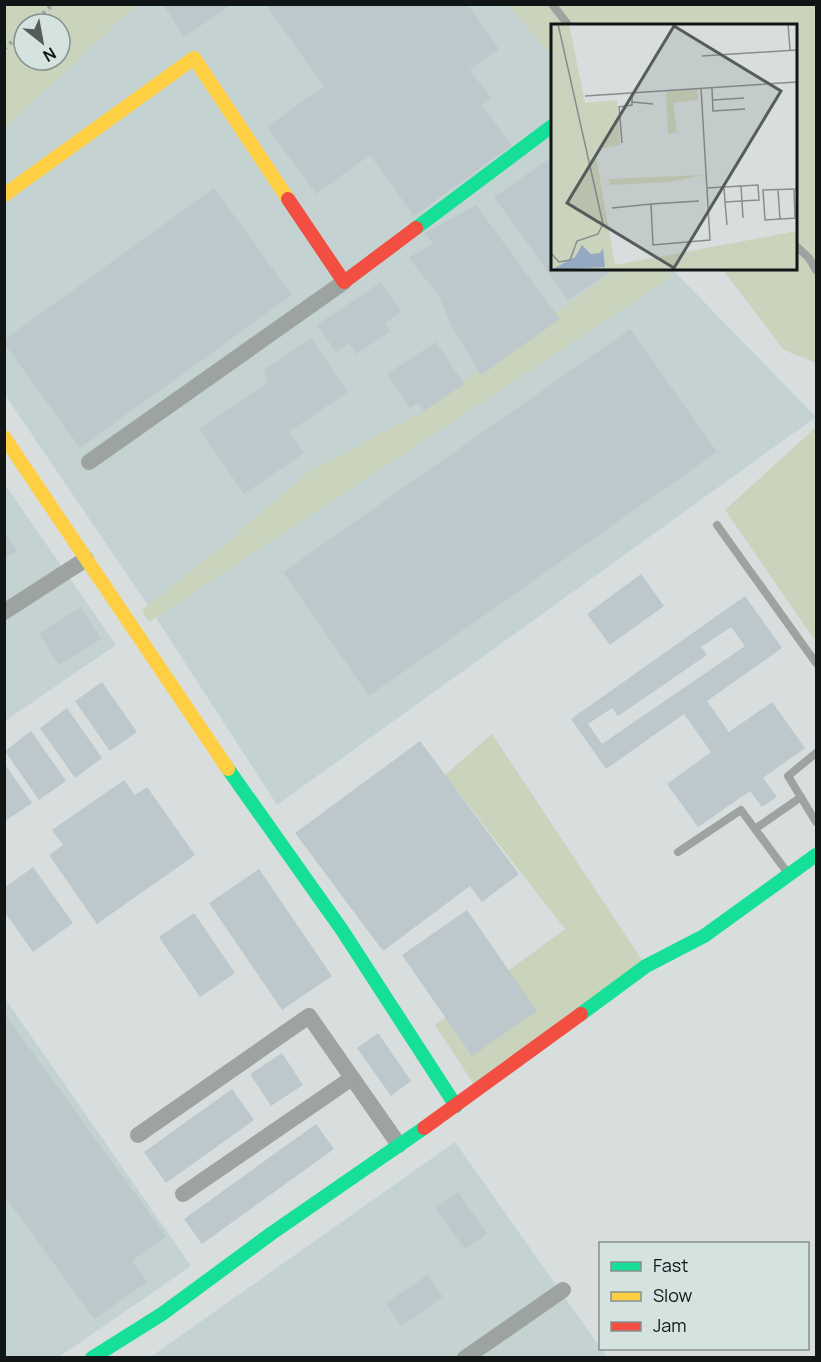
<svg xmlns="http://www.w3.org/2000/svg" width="821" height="1362" viewBox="0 0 821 1362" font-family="Manrope,sans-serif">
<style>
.built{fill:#c4d3d1}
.green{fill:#cad3bb;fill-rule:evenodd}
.building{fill:#bcc8cc;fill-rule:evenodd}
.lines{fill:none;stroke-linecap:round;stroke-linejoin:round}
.path{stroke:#9ea3a2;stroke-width:4;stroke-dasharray:3 4.5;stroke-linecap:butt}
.lane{stroke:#9da4a0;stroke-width:8}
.street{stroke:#9da4a0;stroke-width:16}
.fast{stroke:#16e098;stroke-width:14}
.slow{stroke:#ffcf43;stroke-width:14}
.jam{stroke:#f24e42;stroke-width:14}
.inset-road{fill:none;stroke:#888e8e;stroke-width:1.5}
.view{fill:#565b5b;fill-opacity:0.15;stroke:#565b5b;stroke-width:3}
.inset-edge{fill:none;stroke:#101515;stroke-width:3}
</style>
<rect width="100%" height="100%" fill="#d8dede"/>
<!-- built -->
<g class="built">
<path d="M526,4L552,37V268L672,269L816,417L277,805L149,607L5,395V122L133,5Z"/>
<path d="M4,483L116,645L5,721H4Z"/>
<path d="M4,997L191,1266L59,1357H5Z"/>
<path d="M455,1142L607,1357L149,1358Z"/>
</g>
<!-- green -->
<g class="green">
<path d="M5,4H136V5L5,128ZM24,24H60V60H24Z"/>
<path d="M508,5H816V363L784,350L722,269L796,268V26H552V57Z"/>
<path d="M616,269H665L673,276L149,622L142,610L227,543L309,471L417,415Z"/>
<path d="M816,427V642L725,510Z"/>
<path d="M492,734L646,966L477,1089L435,1025L565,929L445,775Z"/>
</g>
<!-- building -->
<g class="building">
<path d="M163,4H233L184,37Z"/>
<path d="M265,4H467L499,49L470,70L491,98L482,105L512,145L414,216L370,155L316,194L267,127L324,86Z"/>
<path d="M552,157V268H615L568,300L494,197Z"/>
<path d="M214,188L292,295L80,448L4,343V340Z"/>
<path d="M476,205L560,319L481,375L453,329L438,295L409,258L433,243L424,233Z"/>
<path d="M381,282L401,311L385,323L391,331L356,354L349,343L336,352L317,325Z"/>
<path d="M630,329L717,452L369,696L283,572Z"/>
<path d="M311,338L348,392L289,432L304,453L244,494L199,429L267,383L264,370Z"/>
<path d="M436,342L464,384L424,411L418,403L410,408L387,374Z"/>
<path d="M7,535L17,551L6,558L4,555V537Z"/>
<path d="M641,574L664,606L610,645L587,614Z"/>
<path d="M745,596L782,648L707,701L729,732L772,702L805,748L763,778L777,797L762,807L750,791L698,827L667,784L711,752L684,714L606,769L571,719ZM731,627L745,646L602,744L588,724L612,708L618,716L707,655L701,647Z"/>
<path d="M81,607L101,639L59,665L39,634Z"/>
<path d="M102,682L137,732L110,751L75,701Z"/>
<path d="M67,708L102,758L75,778L40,728Z"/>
<path d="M31,731L66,781L39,800L5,751Z"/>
<path d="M420,741L519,874L482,902L470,886L383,951L295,833Z"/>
<path d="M4,763L32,803L4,822Z"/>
<path d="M124,780L135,795L147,787L195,855L97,924L49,855L63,845L52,830Z"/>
<path d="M33,867L73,923L33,952L4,911V888Z"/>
<path d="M259,869L332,976L282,1010L209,903Z"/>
<path d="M467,910L537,1011L472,1056L402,955Z"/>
<path d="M194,913L235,973L200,997L159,937Z"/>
<path d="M4,1013L166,1236L132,1261L147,1282L94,1319L4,1195Z"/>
<path d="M378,1033L411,1081L391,1096L357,1048Z"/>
<path d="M282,1053L303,1085L271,1106L250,1074Z"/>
<path d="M232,1089L254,1120L166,1183L144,1152Z"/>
<path d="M316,1124L334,1149L202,1244L184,1219Z"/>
<path d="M458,1192L487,1234L465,1249L435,1208Z"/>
<path d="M428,1275L443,1297L401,1326L386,1303Z"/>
</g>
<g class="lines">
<!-- path -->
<g class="path">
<path d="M32,24L53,4"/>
<path d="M4,49L24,31"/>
</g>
<!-- lane -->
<g class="lane">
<path d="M552,4L569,26"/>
<path d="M796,246L809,258L816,270"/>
<path d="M717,525L816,663"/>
<path d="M816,753L788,776L816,822"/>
<path d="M755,829L787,872"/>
<path d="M678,852L741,810L755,829L801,797"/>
</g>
<!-- street -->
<g class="street">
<path d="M89,462L344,282"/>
<path d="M4,612L86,559"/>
<path d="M138,1135L309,1016L399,1145"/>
<path d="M183,1194L352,1078"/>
<path d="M465,1358L563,1290"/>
</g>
<!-- fast -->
<g class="fast">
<path d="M416,228L552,126"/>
<path d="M228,769L342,930L456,1106"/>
<path d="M581,1014L646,966L704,936L816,855"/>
<path d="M92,1358L162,1314L272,1233L424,1128"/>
</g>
<!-- slow -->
<g class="slow">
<path d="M4,195L194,58L288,199"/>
<path d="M4,437L228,769"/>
</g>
<!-- jam -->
<g class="jam">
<path d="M288,199L344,282L416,228"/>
<path d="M424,1128L581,1014"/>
</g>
</g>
<!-- overview -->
<g transform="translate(551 24)">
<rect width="246" height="246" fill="#d8dede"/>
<path d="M0,0H18L34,79L66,76L69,121L47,125L45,132L64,241L246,207V246H0ZM146,65L147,76L122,79L126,108L117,110L115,68ZM152,151L120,158L59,161L57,155Z" fill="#cad3bb"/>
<path d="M31,221L40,230L49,229L52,224L54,243L0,246L24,233Z" fill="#95a9c3"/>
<path class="inset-road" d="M237,0L239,26M151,32L246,26M161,64L162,87L194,85M34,72L246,58M162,76L193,74M81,78L102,80M71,119L68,83L81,81V69M190,162L192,194M156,164L207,161L208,176L174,178L173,164M243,165L244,193M246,165L212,166L214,196L246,194M227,166L229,195M174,178L176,201M100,180L148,177M61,184L100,180L102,221L159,216L150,64M0,229L8,238L19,236L26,217L47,210L52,200L7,0"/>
<path class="view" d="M123,2L230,67L123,244L16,179Z"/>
<rect width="246" height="246" class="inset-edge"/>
</g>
<!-- border -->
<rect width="821" height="1362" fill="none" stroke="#101515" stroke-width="12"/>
<!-- legend -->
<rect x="599" y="1242" width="210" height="108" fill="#d4e2e0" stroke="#86908f" stroke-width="1.5"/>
<rect x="611" y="1262" width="30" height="9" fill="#16e098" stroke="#86908f" stroke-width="1.5"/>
<text x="653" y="1272" font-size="18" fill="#101515">Fast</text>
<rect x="611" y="1292" width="30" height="9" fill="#ffcf43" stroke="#86908f" stroke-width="1.5"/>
<text x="653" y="1302" font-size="18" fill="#101515">Slow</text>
<rect x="611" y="1322" width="30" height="9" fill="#f24e42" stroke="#86908f" stroke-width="1.5"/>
<text x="653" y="1332" font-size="18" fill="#101515">Jam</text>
<!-- north arrow -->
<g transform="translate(42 42) rotate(149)"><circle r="28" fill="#d4e2e0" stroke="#86908f" stroke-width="1.5"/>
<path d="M0-4.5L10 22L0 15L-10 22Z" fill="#565b5b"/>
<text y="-9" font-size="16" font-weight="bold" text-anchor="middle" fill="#101515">N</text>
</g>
</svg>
